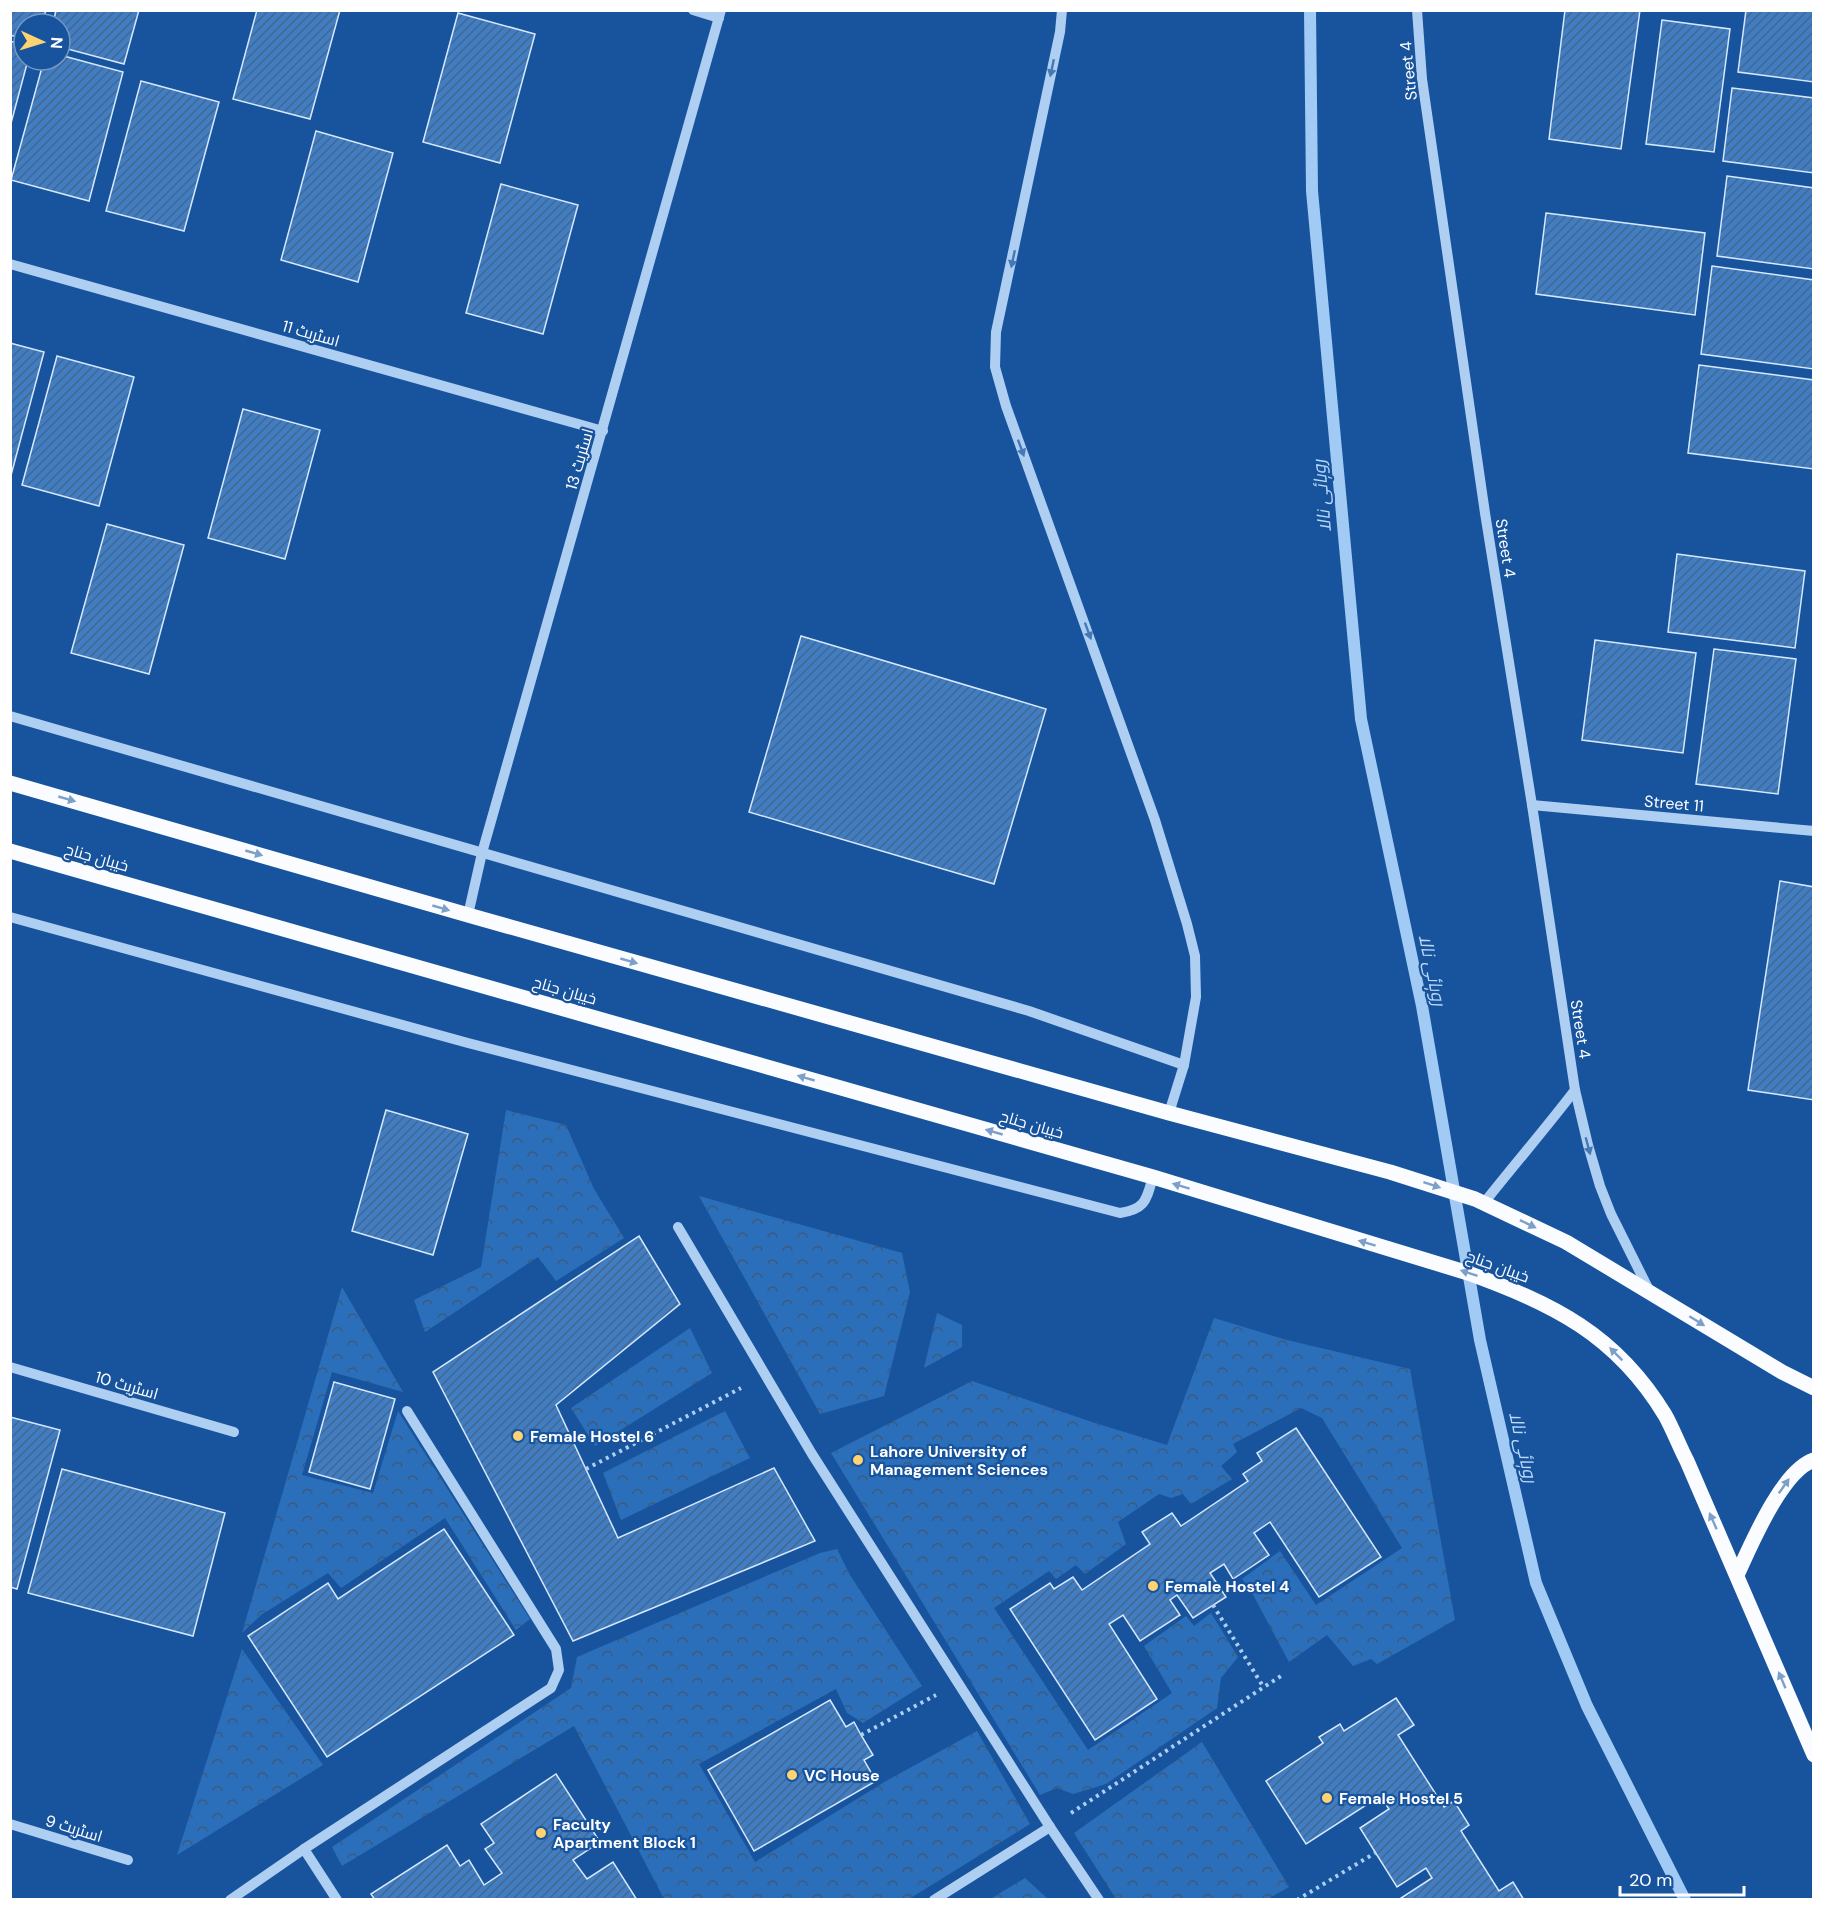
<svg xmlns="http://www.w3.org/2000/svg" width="1824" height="1910" viewBox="0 0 1824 1910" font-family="'DM Sans',Cairo,sans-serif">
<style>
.forest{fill:url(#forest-crowns)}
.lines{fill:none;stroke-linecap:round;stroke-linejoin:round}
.stream{stroke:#a1caf5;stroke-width:12}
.building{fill:url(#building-hatch);stroke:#d6e8fc;stroke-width:1.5}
.path{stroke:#aecff2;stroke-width:4;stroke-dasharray:3 4.5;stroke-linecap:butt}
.minor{stroke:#aecff2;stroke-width:10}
.major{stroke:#fafcff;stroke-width:15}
.oneway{fill:#4479b6}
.oneway2{fill:#7da0c9}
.poi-dot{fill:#ffd370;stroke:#17549d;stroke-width:2}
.labels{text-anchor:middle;stroke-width:4.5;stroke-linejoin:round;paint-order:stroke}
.street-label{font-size:16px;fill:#fff;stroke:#17549d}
.poi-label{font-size:16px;font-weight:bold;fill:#fff;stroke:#17549d;text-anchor:start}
.water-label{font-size:18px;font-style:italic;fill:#bbd9f9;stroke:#17549d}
</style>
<defs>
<pattern id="forest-crowns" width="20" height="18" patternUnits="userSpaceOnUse" patternTransform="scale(1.5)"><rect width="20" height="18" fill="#2b6eba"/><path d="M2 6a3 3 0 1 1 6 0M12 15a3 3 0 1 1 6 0" fill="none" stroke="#3f5a78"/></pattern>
<pattern id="building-hatch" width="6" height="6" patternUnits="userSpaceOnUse" patternTransform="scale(1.5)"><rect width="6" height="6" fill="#407dc3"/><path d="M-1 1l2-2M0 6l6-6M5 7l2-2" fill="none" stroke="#45678d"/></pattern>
</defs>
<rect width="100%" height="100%" fill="#17549d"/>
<!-- forest -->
<g class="forest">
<path d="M506,1110L566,1125L594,1189L624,1238L556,1281L538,1257L425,1332L414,1300L481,1267Z"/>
<path d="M699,1196L902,1253L910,1292L884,1396L820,1414Z"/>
<path d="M342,1287L403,1392L332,1372L302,1475L373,1493L398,1411L530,1619L516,1630L445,1518L341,1588L328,1573L261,1615L242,1633Z"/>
<path d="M937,1313L962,1325V1347L924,1368Z"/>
<path d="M1214,1318L1287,1340L1410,1369L1455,1620L1377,1664L1371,1659L1353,1666L1327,1635L1289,1662L1250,1589L1242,1579L1280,1551L1316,1605L1402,1548L1322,1418L1301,1408L1233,1444L1237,1452L1221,1466L1232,1479L1191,1504L1183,1494L1171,1498L1159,1494L1118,1522L1126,1544L1085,1574L1076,1565L1056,1579L1049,1571L994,1608L1088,1750L1172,1693L1144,1646L1186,1616L1194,1626L1211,1613L1238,1657L1221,1678L1217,1708L1106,1784L1073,1794L1057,1788L1040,1795L831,1453L972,1381L1095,1423L1167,1445Z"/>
<path d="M690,1328L712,1373L595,1446L571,1408Z"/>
<path d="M725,1411L750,1458L621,1520L603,1473Z"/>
<path d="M837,1549L850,1575L922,1686L863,1723L847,1713L836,1689L699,1764L755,1862L886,1781L977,1731L1030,1824L909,1899H664L574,1726L342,1866L332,1847L571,1688L577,1657L820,1553Z"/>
<path d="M242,1649L323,1765L177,1855Z"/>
<path d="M1202,1742L1289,1887L1268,1899H1116L1074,1833Z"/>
<path d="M1025,1878L1048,1899H990Z"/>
</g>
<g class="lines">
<!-- stream -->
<path class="stream" d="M1310,10L1312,191L1361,719L1422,1006L1480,1340L1536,1583L1587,1706L1685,1900"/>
</g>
<!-- building -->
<g class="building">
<path d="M10,10H46L42,24H24V39L10,35Z"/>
<path d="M56,10H139L124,64L60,47V24H53Z"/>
<path d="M257,10H340L310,119L233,99Z"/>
<path d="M1565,10H1640L1621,149L1549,139Z"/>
<path d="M1746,10H1814V82L1738,72Z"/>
<path d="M458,13L535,34L500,163L423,142Z"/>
<path d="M1662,20L1730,29L1714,152L1646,144Z"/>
<path d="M10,41L24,45V60H28L10,127Z"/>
<path d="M60,55L123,72L89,201L11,180L44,60H60Z"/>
<path d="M141,81L219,102L184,231L106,211Z"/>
<path d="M1732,88L1814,98V173L1723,161Z"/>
<path d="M316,131L393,153L358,282L281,260Z"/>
<path d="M1727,176L1814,188V269L1717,256Z"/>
<path d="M501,184L578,205L543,334L466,313Z"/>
<path d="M1546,213L1705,233L1695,315L1536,294Z"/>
<path d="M1712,266L1814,280V369L1701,354Z"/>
<path d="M10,343L44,352L10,479Z"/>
<path d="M57,356L134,377L99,506L22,485Z"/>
<path d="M1699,365L1814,380V469L1688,453Z"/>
<path d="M243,409L320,430L285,559L208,538Z"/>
<path d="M107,524L184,545L149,674L71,653Z"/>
<path d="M1677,554L1805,571L1795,648L1668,632Z"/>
<path d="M801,636L1046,709L994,884L749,812Z"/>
<path d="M1595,640L1696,653L1683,753L1582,740Z"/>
<path d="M1714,649L1796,659L1778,794L1696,784Z"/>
<path d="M1780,881L1814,887V1100L1748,1090Z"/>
<path d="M386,1110L468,1134L433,1255L352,1231Z"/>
<path d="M639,1236L680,1304L556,1405L618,1538L774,1468L815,1541L573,1641L433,1372Z"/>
<path d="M334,1382L395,1399L370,1489L309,1472Z"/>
<path d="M10,1417L60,1430L17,1589L10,1587Z"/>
<path d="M1296,1428L1381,1557L1319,1597L1270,1522L1254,1533L1269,1555L1233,1579L1224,1564L1210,1573L1226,1597L1193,1618L1177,1595L1170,1600L1180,1615L1140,1641L1123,1615L1109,1624L1157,1699L1095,1740L1010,1609L1050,1583L1054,1589L1073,1577L1082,1590L1150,1544L1142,1532L1172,1513L1181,1526L1248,1481L1243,1474L1262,1461L1257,1453Z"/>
<path d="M62,1469L225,1513L193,1636L28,1593Z"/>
<path d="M444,1529L514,1635L327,1757L248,1636L328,1583L338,1599Z"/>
<path d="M1396,1698L1414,1725L1398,1735L1444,1807L1454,1801L1469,1825L1461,1831L1499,1891L1513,1882L1524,1900H1398L1432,1878L1426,1868L1397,1887L1360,1828L1389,1809L1380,1796L1306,1844L1266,1781L1323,1743L1319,1737L1340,1724L1344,1731Z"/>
<path d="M830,1700L846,1727L854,1722L861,1735L873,1755L864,1760L876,1781L754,1851L708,1770Z"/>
<path d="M556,1774L600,1842L573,1860L587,1879L613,1862L637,1900H375L371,1894L447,1845L460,1866L469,1860L484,1885L502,1873L485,1849L494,1843L481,1824Z"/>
</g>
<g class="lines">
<!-- path -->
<g class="path">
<path d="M586,1469L741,1388"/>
<path d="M1213,1605L1264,1688"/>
<path d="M861,1735L936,1695"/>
<path d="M1071,1813L1284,1674"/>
<path d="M1297,1900L1375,1853"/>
</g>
<!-- minor -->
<g class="minor">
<path d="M693,10L719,18"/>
<path d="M1062,10L1060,32L996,332L995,367L1006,406L1155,820L1187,924L1195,956L1196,997L1184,1065L1169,1113"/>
<path d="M1417,10L1422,79L1485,513L1532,805L1575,1090L1588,1145L1600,1186L1611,1214L1650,1292"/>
<path d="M10,264L603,431"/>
<path d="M10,716L1029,1011L1184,1065"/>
<path d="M1532,805L1814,831"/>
<path d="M468,915L482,853L721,10"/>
<path d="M10,917L468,1043L1120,1213C1146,1209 1146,1200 1153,1177"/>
<path d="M1484,1203C1514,1165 1546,1128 1575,1090"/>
<path d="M678,1227L812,1454L1050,1827L1099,1900"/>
<path d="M10,1367L234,1432"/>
<path d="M10,1824L128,1860"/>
<path d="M304,1849L337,1900"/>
<path d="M230,1900L304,1849L551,1688L559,1670L556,1649L407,1411"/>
<path d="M934,1900L1050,1827"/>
</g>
<!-- major -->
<g class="major">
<path d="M10,783L468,915L1169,1113L1390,1172L1475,1199L1566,1242L1782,1372L1814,1388"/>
<path d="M10,851L1153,1177L1468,1273C1553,1304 1616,1334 1665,1415C1673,1429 1679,1446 1687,1461L1814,1755"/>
<path d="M1737,1575C1751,1545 1782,1470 1814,1460"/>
</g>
</g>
<!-- one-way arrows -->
<defs><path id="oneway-solid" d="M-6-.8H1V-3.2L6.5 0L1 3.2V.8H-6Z" transform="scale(1.5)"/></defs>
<g class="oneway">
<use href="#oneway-solid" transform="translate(1052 68) rotate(102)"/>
<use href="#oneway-solid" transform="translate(1013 259) rotate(102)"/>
<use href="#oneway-solid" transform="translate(1021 448) rotate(70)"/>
<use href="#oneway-solid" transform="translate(1088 631) rotate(70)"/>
<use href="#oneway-solid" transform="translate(1588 1146) rotate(75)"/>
</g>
<g class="oneway2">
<use href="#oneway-solid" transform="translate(67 799) rotate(16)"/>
<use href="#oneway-solid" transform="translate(254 853) rotate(16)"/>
<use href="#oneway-solid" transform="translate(441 908) rotate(16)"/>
<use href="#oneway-solid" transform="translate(629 961) rotate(16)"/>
<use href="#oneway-solid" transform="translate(806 1078) rotate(-164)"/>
<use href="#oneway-solid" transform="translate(994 1132) rotate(-164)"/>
<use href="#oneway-solid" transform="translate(1432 1185) rotate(18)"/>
<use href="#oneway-solid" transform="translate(1181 1186) rotate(-163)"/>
<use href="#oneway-solid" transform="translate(1528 1224) rotate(26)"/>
<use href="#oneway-solid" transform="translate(1367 1243) rotate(-163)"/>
<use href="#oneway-solid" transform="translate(1469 1273) rotate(-162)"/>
<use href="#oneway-solid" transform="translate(1697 1321) rotate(32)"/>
<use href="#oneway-solid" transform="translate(1616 1354) rotate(-135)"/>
<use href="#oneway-solid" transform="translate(1784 1486) rotate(-55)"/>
<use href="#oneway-solid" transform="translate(1713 1521) rotate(-114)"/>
<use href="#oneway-solid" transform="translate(1782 1680) rotate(-113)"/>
</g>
<!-- markers -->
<g class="poi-dot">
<circle cx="518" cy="1436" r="6"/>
<circle cx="858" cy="1460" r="6"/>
<circle cx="1153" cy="1586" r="6"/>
<circle cx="792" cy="1775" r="6"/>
<circle cx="1327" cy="1798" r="6"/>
<circle cx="541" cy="1833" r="6"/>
</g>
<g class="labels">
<!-- street labels -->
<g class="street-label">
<text transform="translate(1408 71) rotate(-96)" y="6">Street 4</text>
<text transform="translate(311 333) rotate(16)" y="6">اسٹریٹ 11</text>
<text transform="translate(579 459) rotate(-74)" y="6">اسٹریٹ 13</text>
<text transform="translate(1506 548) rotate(81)" y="6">Street 4</text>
<text transform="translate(1674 803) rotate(5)" y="6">Street 11</text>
<text transform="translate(97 857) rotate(16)" y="6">خیبان جناح</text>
<text transform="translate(565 990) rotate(16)" y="6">خیبان جناح</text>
<text transform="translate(1581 1029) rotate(81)" y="6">Street 4</text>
<text transform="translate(1032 1124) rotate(16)" y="6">خیبان جناح</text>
<text transform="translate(1498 1266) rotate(20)" y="6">خیبان جناح</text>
<text transform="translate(127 1385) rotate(16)" y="6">اسٹریٹ 10</text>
<text transform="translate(74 1828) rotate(17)" y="6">اسٹریٹ 9</text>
</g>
<!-- poi labels -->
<g class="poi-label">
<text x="530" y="1442">Female Hostel 6</text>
<text x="870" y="1457">Lahore University of<tspan x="870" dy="18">Management Sciences</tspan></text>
<text x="1165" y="1592">Female Hostel 4</text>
<text x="804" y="1781">VC House</text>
<text x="1339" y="1804">Female Hostel 5</text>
<text x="553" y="1830">Faculty<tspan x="553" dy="18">Apartment Block 1</tspan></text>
</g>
<!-- water labels -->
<g class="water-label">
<text transform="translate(1322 496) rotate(-95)" y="6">روہائی نالا</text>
<text transform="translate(1432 970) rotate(78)" y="6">روہائی نالا</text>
<text transform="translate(1523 1447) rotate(77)" y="6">روہائی نالا</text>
</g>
</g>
<!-- border -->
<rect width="1824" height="1910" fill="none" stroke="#ffffff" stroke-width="24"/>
<!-- north arrow -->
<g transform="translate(42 42) rotate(94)"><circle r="28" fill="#17549d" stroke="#7498c4" stroke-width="1.5"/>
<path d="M0-4.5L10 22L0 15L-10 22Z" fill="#ffd370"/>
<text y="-9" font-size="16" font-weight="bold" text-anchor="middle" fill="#ffffff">N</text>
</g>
<!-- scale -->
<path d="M1620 1886v9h124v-9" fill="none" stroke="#ffffff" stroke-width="3"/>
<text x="1629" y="1886" font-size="18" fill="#ffffff" stroke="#17549d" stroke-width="4.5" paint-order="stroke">20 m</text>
</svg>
